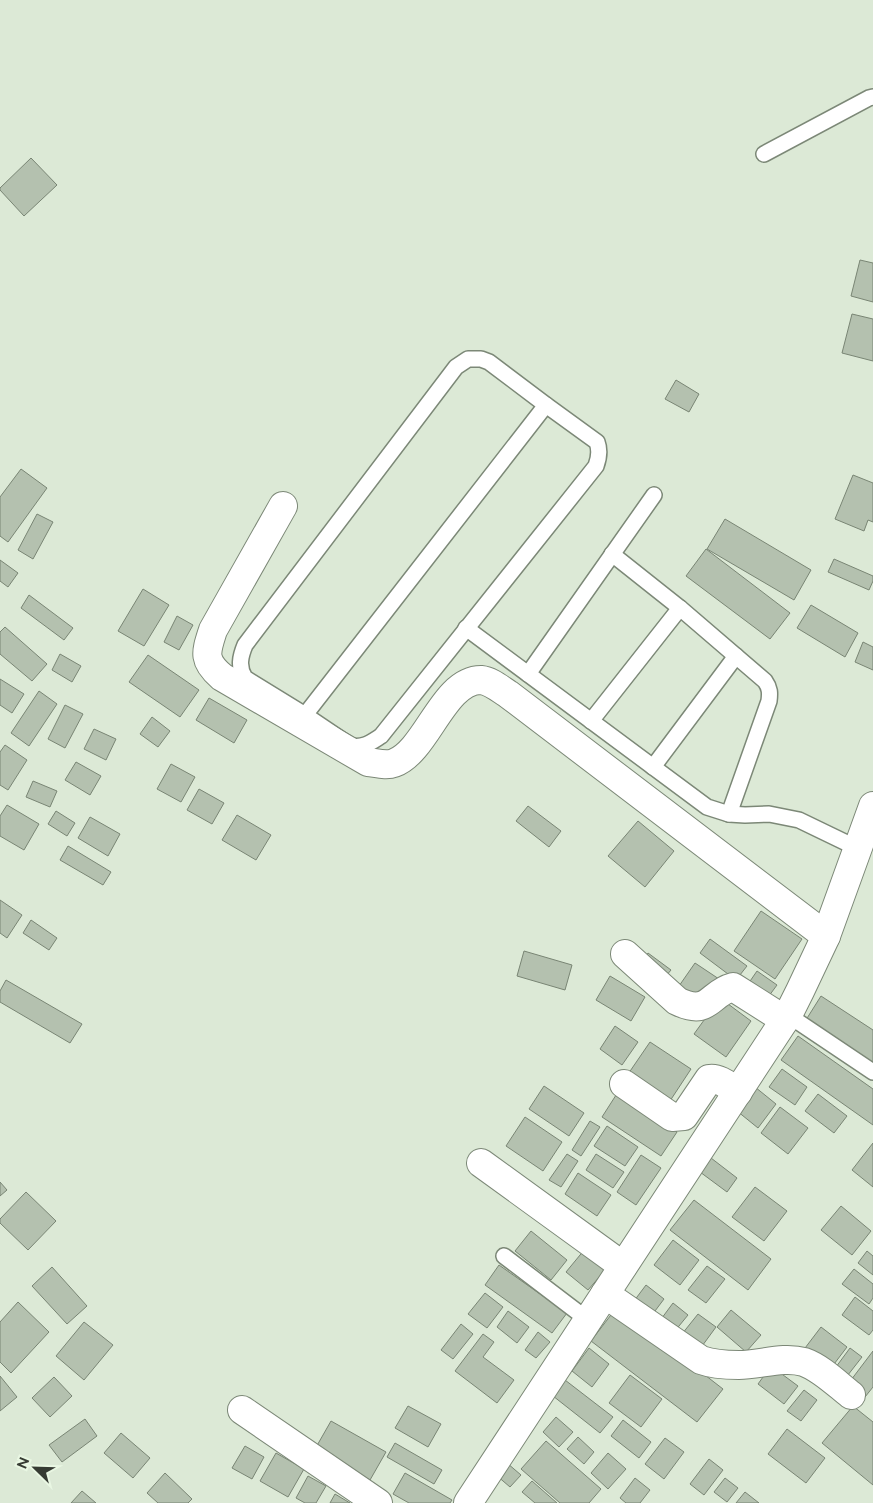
<svg xmlns="http://www.w3.org/2000/svg" width="873" height="1503" viewBox="0 0 873 1503" font-family="Raleway,sans-serif">
<style>
.building{fill:#b4c1af;stroke:#798574}
.lines{fill:none;stroke-linecap:round;stroke-linejoin:round}
.lane-casing{stroke:#7c8877;stroke-width:18}
.street-casing{stroke:#7c8877;stroke-width:30}
.lane{stroke:#fff;stroke-width:15}
.street{stroke:#fff;stroke-width:28}
</style>
<rect width="100%" height="100%" fill="#dce9d6"/>
<!-- building -->
<g class="building">
<path d="M31,158L57,185L24,216L0,190V188Z"/>
<path d="M860,260L873,263V302L851,296Z"/>
<path d="M852,314L873,319V361L842,353Z"/>
<path d="M676,380L699,394L689,412L665,399Z"/>
<path d="M21,469L47,488L8,542L0,536V497Z"/>
<path d="M853,475L873,483V522L868,520L864,531L835,519Z"/>
<path d="M37,514L53,522L33,559L18,550Z"/>
<path d="M725,519L811,570L794,600L707,549Z"/>
<path d="M706,549L790,613L770,639L686,576Z"/>
<path d="M834,559L873,576V581L869,590L828,572Z"/>
<path d="M0,560L18,573L8,587L0,581Z"/>
<path d="M143,589L169,605L144,646L118,631Z"/>
<path d="M29,595L73,628L64,640L21,608Z"/>
<path d="M811,605L858,633L845,657L797,628Z"/>
<path d="M177,616L193,625L179,650L164,642Z"/>
<path d="M5,627L47,664L32,681L0,654V632Z"/>
<path d="M863,642L873,647V670L855,662Z"/>
<path d="M60,654L81,666L72,682L52,670Z"/>
<path d="M148,655L199,690L180,717L129,682Z"/>
<path d="M0,679L24,694L12,713L0,705Z"/>
<path d="M39,691L57,704L29,746L11,733Z"/>
<path d="M209,698L247,720L234,743L196,720Z"/>
<path d="M65,705L83,714L65,748L48,739Z"/>
<path d="M152,717L170,731L158,747L140,734Z"/>
<path d="M94,729L116,739L106,760L84,749Z"/>
<path d="M5,745L27,760L8,790L0,785V752Z"/>
<path d="M76,762L101,776L90,795L65,780Z"/>
<path d="M171,764L195,777L181,802L157,789Z"/>
<path d="M33,781L57,791L50,807L26,797Z"/>
<path d="M199,789L224,803L212,824L187,810Z"/>
<path d="M7,805L39,824L24,850L0,836V816Z"/>
<path d="M528,806L561,831L549,847L516,821Z"/>
<path d="M56,811L75,823L67,836L48,824Z"/>
<path d="M237,815L271,835L256,860L222,840Z"/>
<path d="M90,817L120,834L108,856L78,838Z"/>
<path d="M638,821L674,851L645,887L608,856Z"/>
<path d="M68,846L111,872L103,885L60,860Z"/>
<path d="M0,900L22,915L7,938L0,933Z"/>
<path d="M761,911L802,939L775,979L734,951Z"/>
<path d="M31,920L57,938L49,950L23,933Z"/>
<path d="M710,939L747,966L736,980L700,953Z"/>
<path d="M524,951L572,965L565,990L517,976Z"/>
<path d="M648,953L671,970L661,982L639,966Z"/>
<path d="M695,963L719,979L703,1002L679,986Z"/>
<path d="M757,971L777,985L766,1000L746,987Z"/>
<path d="M610,976L645,997L631,1021L596,1000Z"/>
<path d="M6,980L82,1024L70,1043L0,1002V991Z"/>
<path d="M821,996L873,1030V1068L804,1023Z"/>
<path d="M720,998L751,1021L726,1057L694,1034Z"/>
<path d="M615,1026L638,1042L622,1065L600,1049Z"/>
<path d="M798,1036L873,1089V1125L781,1060Z"/>
<path d="M650,1042L691,1069L666,1107L624,1080Z"/>
<path d="M782,1069L807,1087L795,1105L769,1087Z"/>
<path d="M544,1086L584,1113L569,1136L529,1109Z"/>
<path d="M755,1087L776,1104L758,1128L737,1111Z"/>
<path d="M618,1092L677,1132L661,1156L602,1117Z"/>
<path d="M818,1094L847,1116L834,1133L805,1111Z"/>
<path d="M780,1107L808,1128L788,1154L761,1133Z"/>
<path d="M525,1117L562,1142L543,1171L506,1146Z"/>
<path d="M590,1121L600,1127L581,1156L572,1150Z"/>
<path d="M607,1126L638,1147L625,1166L594,1146Z"/>
<path d="M873,1143V1187L852,1170Z"/>
<path d="M567,1154L578,1161L561,1187L549,1180Z"/>
<path d="M596,1154L624,1172L613,1188L586,1170Z"/>
<path d="M641,1155L661,1168L636,1205L617,1192Z"/>
<path d="M711,1158L737,1178L727,1192L700,1172Z"/>
<path d="M578,1173L611,1195L597,1216L565,1194Z"/>
<path d="M0,1182L7,1190L0,1196Z"/>
<path d="M755,1187L787,1211L764,1241L732,1217Z"/>
<path d="M26,1192L56,1221L28,1250L0,1223V1219Z"/>
<path d="M694,1200L771,1259L748,1290L670,1230Z"/>
<path d="M841,1206L871,1231L852,1255L821,1230Z"/>
<path d="M531,1231L567,1260L551,1280L515,1251Z"/>
<path d="M673,1240L699,1260L680,1285L654,1265Z"/>
<path d="M585,1249L607,1268L588,1290L566,1272Z"/>
<path d="M867,1251L873,1256V1275L858,1263Z"/>
<path d="M499,1265L567,1313L552,1333L485,1285Z"/>
<path d="M707,1266L725,1279L706,1303L688,1290Z"/>
<path d="M52,1267L87,1306L67,1324L32,1286Z"/>
<path d="M854,1269L873,1284V1298L869,1304L842,1284Z"/>
<path d="M646,1285L664,1299L649,1319L631,1305Z"/>
<path d="M485,1293L503,1307L487,1328L468,1314Z"/>
<path d="M855,1297L873,1311V1330L869,1335L842,1315Z"/>
<path d="M18,1302L49,1332L11,1373L0,1362V1322Z"/>
<path d="M673,1303L688,1315L670,1337L656,1326Z"/>
<path d="M617,1307L723,1389L697,1422L591,1341Z"/>
<path d="M731,1310L761,1335L746,1352L717,1327Z"/>
<path d="M508,1311L529,1327L517,1343L497,1327Z"/>
<path d="M698,1314L716,1327L697,1353L678,1339Z"/>
<path d="M84,1322L113,1345L84,1380L56,1356Z"/>
<path d="M461,1324L473,1334L453,1359L441,1350Z"/>
<path d="M821,1327L847,1347L828,1372L802,1352Z"/>
<path d="M538,1332L550,1342L536,1358L525,1350Z"/>
<path d="M483,1334L494,1342L483,1357L514,1380L497,1403L455,1371Z"/>
<path d="M589,1348L609,1364L592,1387L572,1371Z"/>
<path d="M850,1348L862,1357L844,1380L833,1371Z"/>
<path d="M873,1351V1387L865,1397L848,1384Z"/>
<path d="M771,1366L798,1386L784,1404L758,1384Z"/>
<path d="M630,1375L662,1399L641,1427L609,1403Z"/>
<path d="M0,1376L17,1397L0,1411Z"/>
<path d="M54,1377L72,1396L50,1417L32,1398Z"/>
<path d="M565,1380L613,1417L600,1433L553,1396Z"/>
<path d="M804,1390L817,1400L801,1421L787,1411Z"/>
<path d="M408,1406L441,1424L428,1447L395,1428Z"/>
<path d="M853,1406L873,1422V1485L822,1443Z"/>
<path d="M556,1417L573,1432L559,1447L543,1432Z"/>
<path d="M85,1419L97,1436L62,1462L49,1445Z"/>
<path d="M623,1420L651,1442L639,1458L611,1436Z"/>
<path d="M331,1421L386,1452L370,1480L315,1449Z"/>
<path d="M787,1429L825,1458L806,1483L768,1454Z"/>
<path d="M121,1433L150,1458L133,1478L104,1453Z"/>
<path d="M578,1437L594,1452L584,1464L567,1449Z"/>
<path d="M665,1438L684,1452L664,1479L645,1464Z"/>
<path d="M546,1441L601,1489L589,1503H560L521,1469Z"/>
<path d="M395,1443L442,1470L434,1484L387,1457Z"/>
<path d="M245,1446L264,1457L252,1479L232,1468Z"/>
<path d="M276,1453L304,1469L288,1497L260,1481Z"/>
<path d="M608,1453L626,1469L608,1489L591,1473Z"/>
<path d="M709,1459L723,1470L704,1495L690,1484Z"/>
<path d="M507,1463L521,1475L510,1487L496,1475Z"/>
<path d="M165,1473L192,1499L188,1503H158L147,1493Z"/>
<path d="M405,1473L452,1500L450,1503H409L393,1494Z"/>
<path d="M308,1476L326,1486L316,1503H305L296,1498Z"/>
<path d="M635,1478L650,1490L640,1503H626L620,1498Z"/>
<path d="M725,1478L738,1488L727,1502L714,1492Z"/>
<path d="M532,1481L557,1503H535L522,1492Z"/>
<path d="M82,1491L96,1503H71Z"/>
<path d="M745,1492L759,1503H736Z"/>
<path d="M335,1494L350,1503H330Z"/>
</g>
<g class="lines">
<defs>
<g id="lane">
<path d="M764,154L869,98L873,97"/>
<path d="M468,359H481L489,362L546,405L597,442C600,450 599,458 596,466L381,736C370,743 364,748 351,746L305,715L245,678C238,667 240,657 245,645L456,367Z"/>
<path d="M612,554L680,608L765,681C770,688 770,693 769,701L729,814"/>
<path d="M466,628L707,807L729,814L745,815L769,814L799,820L857,848"/>
<path d="M528,674L654,495"/>
<path d="M305,715L546,405"/>
<path d="M591,721L680,608"/>
<path d="M653,767L736,656"/>
<path d="M788,1015L873,1072"/>
<path d="M504,1256L588,1320"/>
</g>
<g id="street">
<path d="M283,506L213,630C206,652 202,660 222,677L368,762C377,763 386,766 394,763C427,751 443,680 481,680C491,681 500,689 508,694L826,936"/>
<path d="M625,954L677,1001C710,1017 709,993 733,987L785,1020"/>
<path d="M624,1084L672,1117L684,1116L709,1079C719,1077 730,1087 738,1092"/>
<path d="M481,1163L623,1266"/>
<path d="M605,1294L701,1360C712,1364 726,1365 739,1365C760,1365 783,1356 804,1362C821,1368 837,1384 851,1395"/>
<path d="M242,1410L378,1503"/>
<path d="M468,1503L788,1015L800,991L826,936L873,806"/>
</g>
</defs>
<!-- lane casing -->
<use href="#lane" class="lane-casing"/>
<!-- street casing -->
<use href="#street" class="street-casing"/>
<!-- lane -->
<use href="#lane" class="lane"/>
<!-- street -->
<use href="#street" class="street"/>
</g>
<!-- north arrow -->
<g transform="translate(35 1468) rotate(293)" stroke="#e9f7e3" stroke-width="4" paint-order="stroke">
<path d="M0-4L9 19L0 12L-9 19Z" fill="#363b33"/>
<text y="-8" font-size="14" font-weight="bold" text-anchor="middle" fill="#363b33">N</text>
</g>
</svg>
